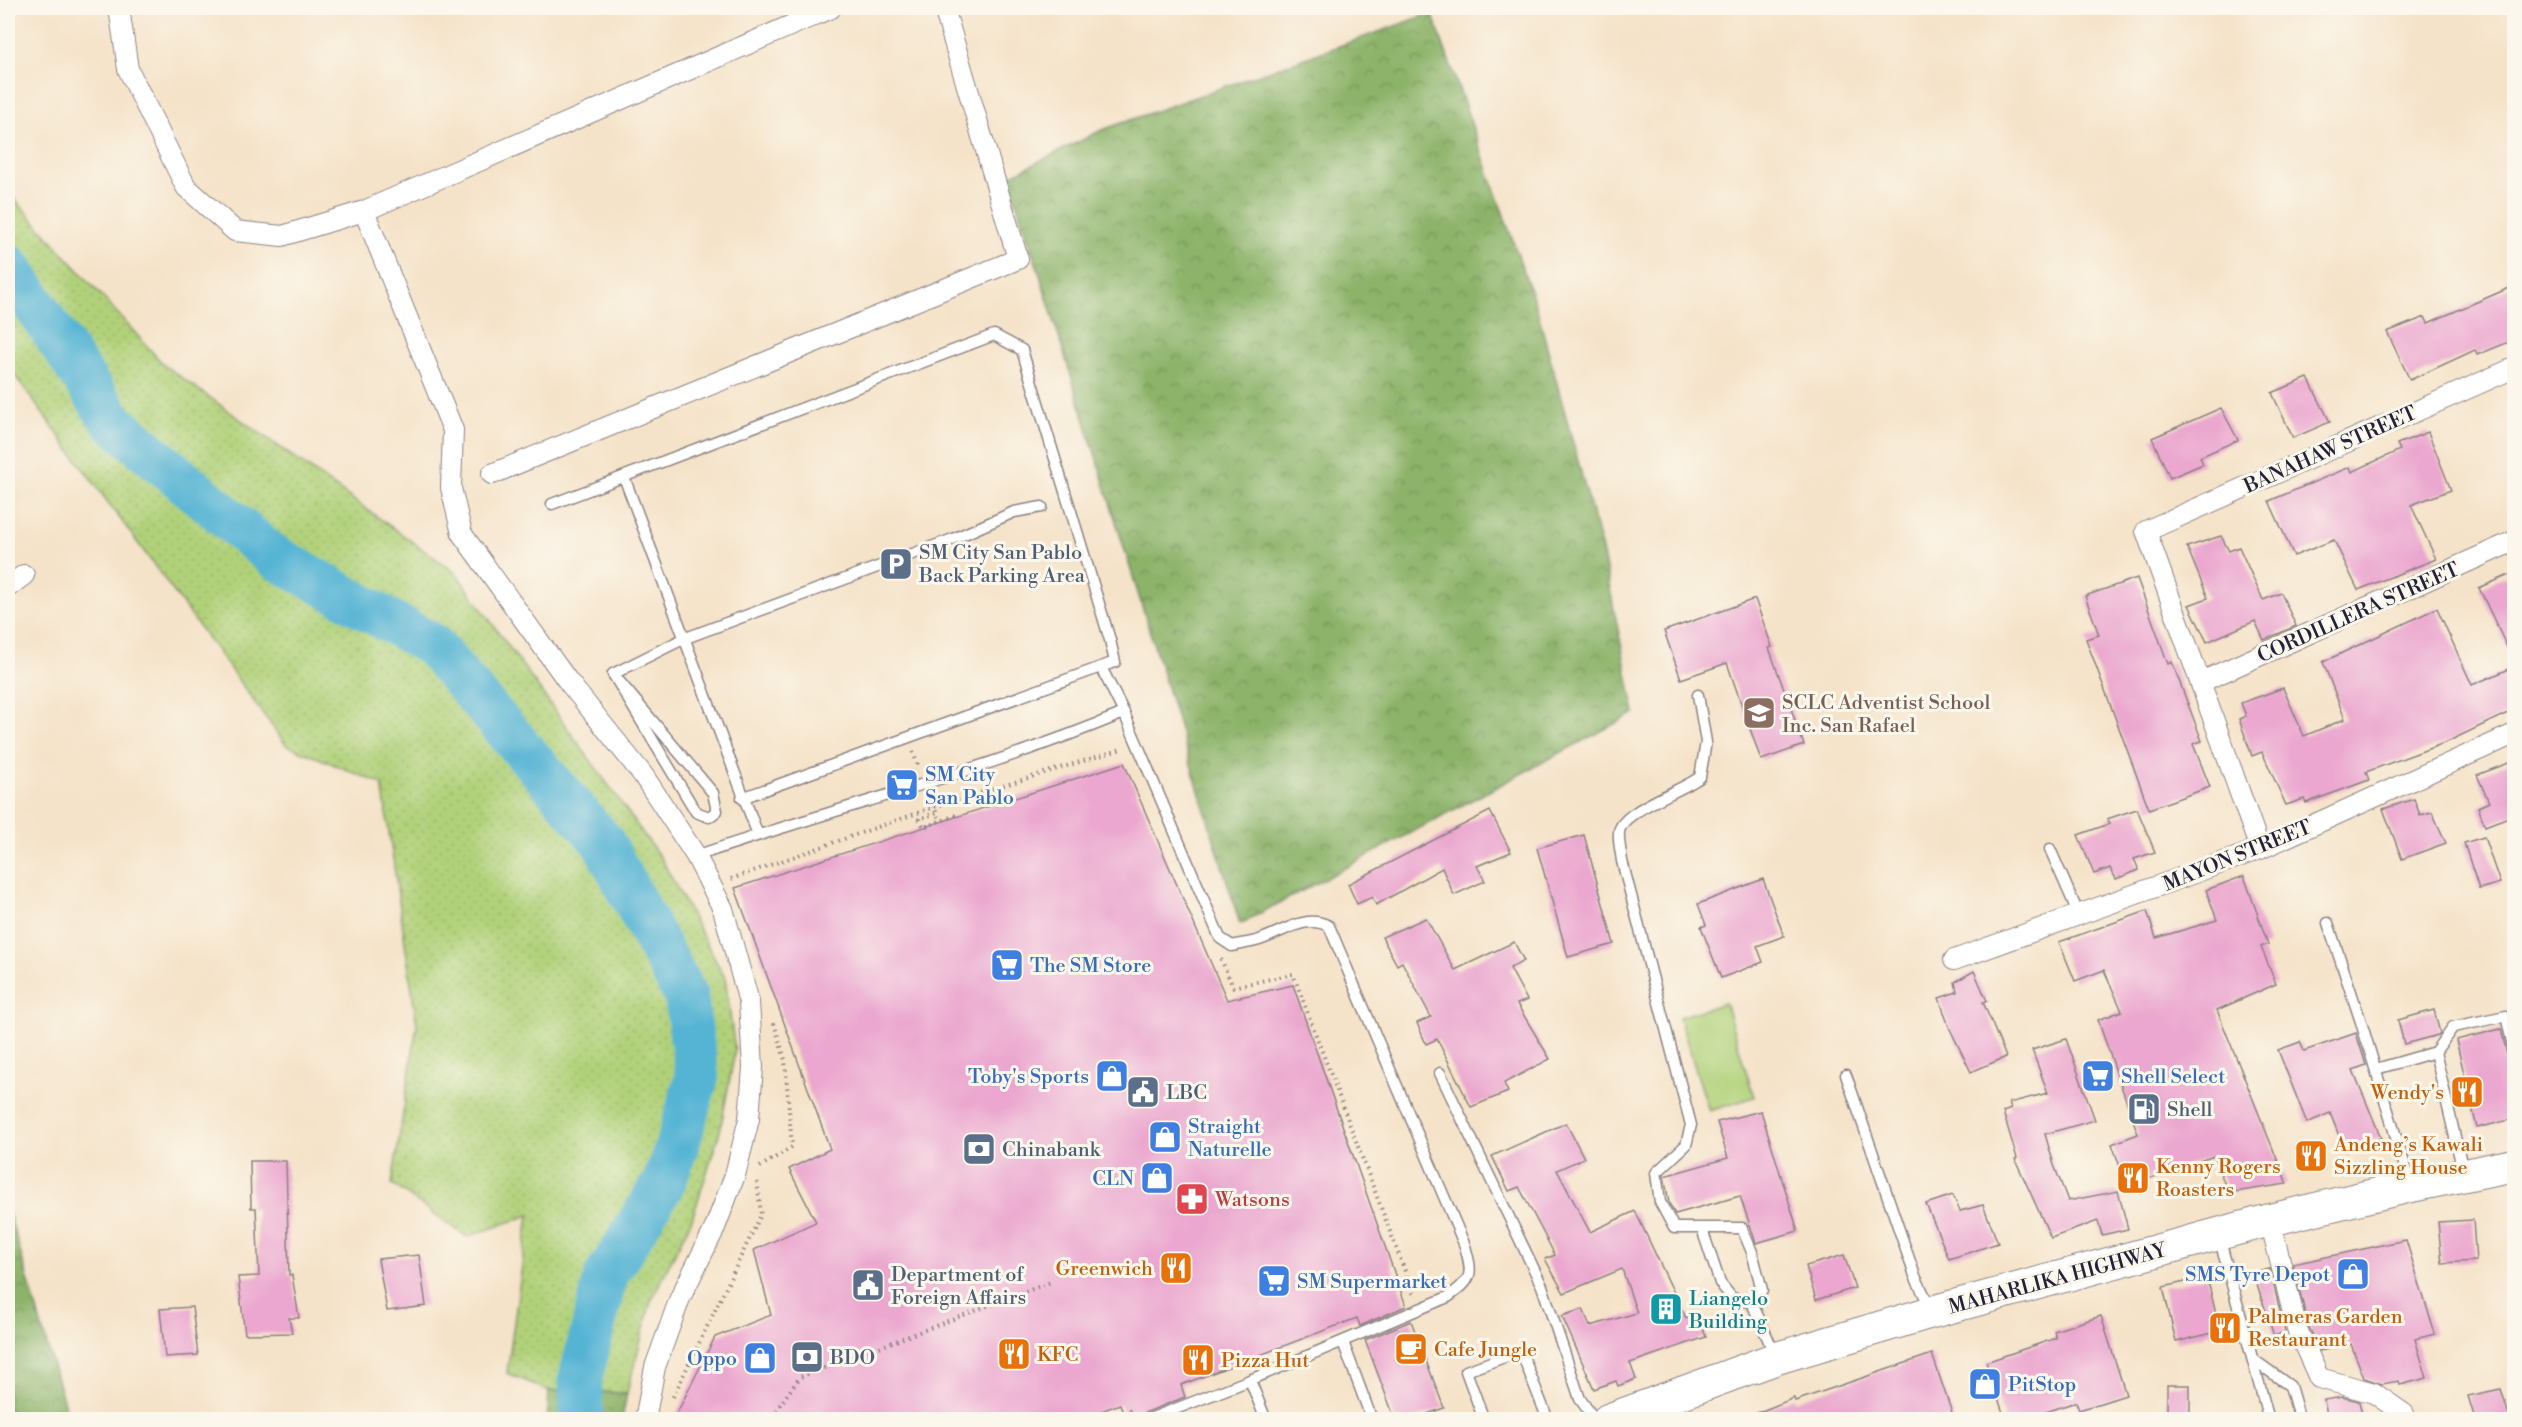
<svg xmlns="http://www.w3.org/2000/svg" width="2522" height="1427" viewBox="0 0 2522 1427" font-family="'Libre Bodoni',serif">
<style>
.grass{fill:url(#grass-dots);stroke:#6a7a5a;stroke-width:1.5}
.forest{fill:url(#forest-crowns);stroke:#576a52;stroke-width:1.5}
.green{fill:#b1d179;stroke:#6a7a5a;stroke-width:1.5}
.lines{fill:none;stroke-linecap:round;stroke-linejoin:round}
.river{stroke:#55b4d4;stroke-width:44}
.building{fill:#eba7cf}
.lane-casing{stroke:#8c8282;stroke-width:13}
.street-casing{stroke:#8c8282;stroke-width:22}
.primary-casing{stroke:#8c8282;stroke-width:34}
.path{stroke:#8c8282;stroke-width:4;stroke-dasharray:1.5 4.5;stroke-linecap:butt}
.lane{stroke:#fff;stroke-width:10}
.street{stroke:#fff;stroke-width:20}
.primary{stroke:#fff;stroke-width:32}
.labels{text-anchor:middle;stroke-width:6;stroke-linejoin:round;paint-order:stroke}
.street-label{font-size:20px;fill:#22223b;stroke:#fbf7ec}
.service-label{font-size:20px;fill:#4e5e75;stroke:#fbf7ec;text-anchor:start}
.education-label{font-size:20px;fill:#785e54;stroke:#fbf7ec;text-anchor:start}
.shop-label{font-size:20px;fill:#366cbe;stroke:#fbf7ec;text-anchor:start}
.food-label{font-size:20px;fill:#c56008;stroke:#fbf7ec;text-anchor:start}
.health-label{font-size:20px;fill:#be3a42;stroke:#fbf7ec;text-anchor:start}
.culture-label{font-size:20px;fill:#0d838f;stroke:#fbf7ec;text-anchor:start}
</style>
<defs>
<pattern id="grass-dots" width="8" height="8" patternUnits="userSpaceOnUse" patternTransform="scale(1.5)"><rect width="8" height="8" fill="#b1d179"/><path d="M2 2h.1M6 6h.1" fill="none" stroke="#98b36a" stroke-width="1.8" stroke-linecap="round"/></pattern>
<pattern id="forest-crowns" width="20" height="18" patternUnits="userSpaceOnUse" patternTransform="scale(1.5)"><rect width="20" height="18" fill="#8cb369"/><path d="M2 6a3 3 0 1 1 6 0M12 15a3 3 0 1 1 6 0" fill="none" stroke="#729158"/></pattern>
</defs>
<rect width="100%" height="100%" fill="#fbf7ec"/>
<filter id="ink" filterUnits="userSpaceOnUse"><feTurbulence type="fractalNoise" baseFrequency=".0167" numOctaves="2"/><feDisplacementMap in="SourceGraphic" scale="12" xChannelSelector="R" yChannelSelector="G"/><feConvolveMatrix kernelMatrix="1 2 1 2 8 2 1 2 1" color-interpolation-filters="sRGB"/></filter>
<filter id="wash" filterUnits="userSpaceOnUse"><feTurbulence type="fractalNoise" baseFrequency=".008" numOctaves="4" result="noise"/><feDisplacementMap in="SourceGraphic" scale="24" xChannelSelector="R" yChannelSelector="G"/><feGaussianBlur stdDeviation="1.35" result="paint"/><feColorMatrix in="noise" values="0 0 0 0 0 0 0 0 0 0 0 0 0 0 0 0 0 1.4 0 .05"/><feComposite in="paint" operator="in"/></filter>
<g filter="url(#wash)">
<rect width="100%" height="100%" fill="#f5e3c9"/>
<!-- grass -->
<path class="grass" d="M8,192L164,365L456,573L662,860L725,978L735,1051L720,1131L692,1219L651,1301L627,1393L549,1391L507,1373L529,1215L467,1237L392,1184L417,1025L382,784L286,745L8,366Z"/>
<!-- forest -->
<g class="forest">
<path d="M1432,13L1536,306L1602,550L1635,713L1240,924L1039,272L1008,177L1102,130Z"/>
<path d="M8,1210L67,1414L69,1419H8Z"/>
<path d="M549,1391L627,1393L622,1419H547Z"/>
</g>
<!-- green -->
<path class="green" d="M1725,1003L1754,1097L1709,1111L1679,1017Z"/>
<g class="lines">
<!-- river -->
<path class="river" d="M8,265L113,422L273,556L432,645L603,842L686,997L697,1076L679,1140L664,1182L606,1276L580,1380L582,1420"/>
</g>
<g id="blocks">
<!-- building -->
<g class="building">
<path d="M2514,286V340L2477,355L2475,350L2410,380L2387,332L2425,317L2428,323Z"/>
<path d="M2308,378L2330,422L2293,438L2272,393Z"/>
<path d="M2221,408L2238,440L2200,457L2203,464L2170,478L2152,438Z"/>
<path d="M2428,432L2451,490L2411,505L2436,559L2358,590L2334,540L2294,556L2269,501L2350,467L2352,472L2400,450L2397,444Z"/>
<path d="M2221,536L2229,551L2239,547L2263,600L2281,593L2296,626L2264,640L2255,621L2207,642L2189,605L2208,598L2187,547Z"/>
<path d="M2514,573V662L2479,588Z"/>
<path d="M2137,578L2168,664L2172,662L2202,741L2193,744L2210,787L2149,809L2086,639L2099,635L2085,596Z"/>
<path d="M1755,599L1772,647L1769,648L1804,745L1761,760L1727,663L1681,679L1664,631Z"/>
<path d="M2437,608L2472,685L2514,667V710L2447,742L2366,772L2369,780L2306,803L2304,799L2286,805L2262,752L2252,756L2239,719L2246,716L2241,703L2283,688L2304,736L2345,719L2323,662Z"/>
<path d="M2514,761V815L2485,826L2478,807L2489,802L2477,775Z"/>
<path d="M1124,763L1227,1000L1293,985L1406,1306L1360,1326L1357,1318L1181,1385L1185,1397L1144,1413L1140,1419H1125L1120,1404L1080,1419H674L715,1337L771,1315L754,1250L816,1222L789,1169L830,1149L735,888Z"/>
<path d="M2414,799L2420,815L2432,812L2446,843L2402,859L2383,809Z"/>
<path d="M2137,809L2155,852L2134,859L2139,870L2116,879L2110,868L2094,874L2078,835L2109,824L2107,819Z"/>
<path d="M1490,811L1511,852L1477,866L1485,881L1454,895L1442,868L1376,905L1372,897L1357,904L1348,884Z"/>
<path d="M1584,835L1614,944L1568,957L1537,848Z"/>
<path d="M2484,837L2500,883L2479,889L2464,843Z"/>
<path d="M2244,876L2268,944L2261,947L2276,984L2217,1010L2287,1184L2228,1193L2214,1156L2145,1180L2147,1186L2129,1192L2112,1144L2138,1134L2098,1020L2122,1011L2104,970L2075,981L2059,942L2147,911L2156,938L2217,920L2206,890Z"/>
<path d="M1763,879L1784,936L1757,946L1763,962L1721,978L1701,927L1706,925L1698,904Z"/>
<path d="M1426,918L1455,970L1514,942L1524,961L1510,968L1527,1000L1517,1004L1550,1059L1504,1083L1508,1092L1471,1107L1437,1039L1426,1044L1417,1023L1431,1017L1402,962L1397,965L1382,937Z"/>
<path d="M1974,971L1987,1001L1983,1002L2006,1057L1971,1072L1949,1027L1939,998L1957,992L1955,982Z"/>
<path d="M2434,1010L2440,1033L2438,1035L2404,1044L2398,1020Z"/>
<path d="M2501,1029L2514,1083V1119L2477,1128L2456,1040Z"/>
<path d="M2356,1033L2366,1065L2353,1070L2381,1138L2345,1151L2330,1113L2307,1123L2278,1050L2300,1042L2304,1051Z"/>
<path d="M2066,1039L2095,1120L2045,1134L2054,1165L2068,1201L2118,1191L2128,1229L2102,1235L2098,1221L2051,1238L2015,1159L2017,1158L2003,1112L2011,1109L2009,1103L2048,1093L2032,1050Z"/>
<path d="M1761,1111L1798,1231L1756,1243L1740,1196L1675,1214L1669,1203L1664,1176L1728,1158L1717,1122Z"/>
<path d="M1566,1123L1584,1158L1557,1170L1590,1232L1635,1211L1686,1318L1698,1313L1706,1337L1630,1363L1636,1379L1618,1386L1616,1381L1594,1389L1562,1316L1583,1309L1590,1326L1637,1313L1622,1269L1564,1293L1545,1259L1555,1255L1519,1187L1509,1191L1492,1156Z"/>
<path d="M250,1161H286L289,1275H292L299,1318H289L292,1333L245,1334L238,1277L259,1276L256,1208H251Z"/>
<path d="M1953,1195L1960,1211L1983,1205L1998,1243L1949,1259L1926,1204Z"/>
<path d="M2473,1220L2476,1261L2442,1263L2438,1222Z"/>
<path d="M2406,1240L2435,1334L2415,1339L2427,1378L2400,1385L2399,1381L2382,1384L2364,1378L2351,1344L2320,1351L2308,1325L2293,1264Z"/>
<path d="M419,1255L426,1306L387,1311L378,1259Z"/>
<path d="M1844,1255L1855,1288L1816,1300L1806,1266Z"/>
<path d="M2270,1269L2285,1332L2274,1336L2253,1273Z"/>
<path d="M2207,1277L2220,1331L2176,1342L2163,1287Z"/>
<path d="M192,1307L198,1355L165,1357L160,1309Z"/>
<path d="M2101,1316L2126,1395L2079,1410L2076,1402L2024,1419H2005L1986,1362L2056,1338L2054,1331Z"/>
<path d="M1411,1321L1444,1408L1413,1419H1395L1365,1340Z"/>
<path d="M1932,1354L1954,1419H1742L1794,1398L1795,1401Z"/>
<rect x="2167" y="1385" width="23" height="34"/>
<path d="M2501,1389L2510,1419H2475L2468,1396Z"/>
<path d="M2342,1397L2359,1401L2363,1419H2328L2324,1400Z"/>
</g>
</g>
</g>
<g filter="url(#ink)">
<use href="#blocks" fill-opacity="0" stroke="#8c8282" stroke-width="1.5"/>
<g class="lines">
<defs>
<g id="lane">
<path d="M624,477L758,835"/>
<path d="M552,504L994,335L1022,350L1110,640L1115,662L1101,667"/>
<path d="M613,674L683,639L953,539L1014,512L1042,507"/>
<path d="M613,674L713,793L717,811L709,817L696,812Z"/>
<path d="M1698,695L1706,742L1700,777C1682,791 1621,811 1619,832C1618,841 1621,852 1622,861L1691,1125L1686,1145L1656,1173L1660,1202L1674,1228H1742L1752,1252L1762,1290L1752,1303"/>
<path d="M742,798L1101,667L1124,713"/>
<path d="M2050,849L2079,915"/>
<path d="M696,856C838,807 985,771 1124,713L1220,938L1232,946C1240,944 1248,943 1256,941C1281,934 1304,913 1329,926L1465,1246C1473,1275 1473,1279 1448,1297L1250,1380L1147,1420"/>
<path d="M2328,923L2361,1022L2410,1183"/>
<path d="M2435,1052L2453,1027L2506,1016L2514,1050"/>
<path d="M2376,1069L2435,1052L2463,1171"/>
<path d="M1440,1073L1542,1286L1580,1399L1595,1420"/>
<path d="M1846,1075L1915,1276L1931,1309"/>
<path d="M1702,1229L1720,1283L1732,1298L1752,1303"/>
<path d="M2219,1237L2269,1420"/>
<path d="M1752,1303L1776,1357"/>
<path d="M1343,1342L1372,1420"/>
<path d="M2254,1360L2290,1386L2300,1420"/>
<path d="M1250,1380L1266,1420"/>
<path d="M1484,1420L1466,1371L1521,1351L1548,1420"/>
</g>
<g id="street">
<path d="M119,8L128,69L186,187L235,231L282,236L364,211L831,8"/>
<path d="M364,211L453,430L451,488L462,534L567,680L643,775L696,856L723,909L749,1002L753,1067L749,1119L735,1175L714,1230L680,1298L655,1367L645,1420"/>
<path d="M492,474L1018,259L944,8"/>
<path d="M8,587L24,575"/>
<path d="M2201,682L2514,541"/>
<path d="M2260,849L2146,531L2514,368"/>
<path d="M1954,960L2260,849L2514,734"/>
<path d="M2270,1220L2297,1329L2319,1378L2374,1393L2404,1414L2406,1420"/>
</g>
<path id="primary" d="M1608,1420L1777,1358L1932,1312L2270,1220L2411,1186L2514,1165"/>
</defs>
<!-- lane casing -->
<use href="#lane" class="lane-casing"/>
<!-- street casing -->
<use href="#street" class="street-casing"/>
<!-- primary casing -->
<use href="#primary" class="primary-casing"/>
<!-- path -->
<g class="path">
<path d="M913,752L919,768"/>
<path d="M933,805L940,821"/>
<path d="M936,813L919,819L924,827L959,814"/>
<path d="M731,879L934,807L1122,749"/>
<path d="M1221,959L1233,987L1293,974L1414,1295"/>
<path d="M760,1167L792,1147L785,1060L774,1023"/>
<path d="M673,1397L761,1215L757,1179"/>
<path d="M769,1420L800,1377L1051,1282"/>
<path d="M1107,1420L1134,1409"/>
</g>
<!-- lane -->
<use href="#lane" class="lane"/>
<!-- street -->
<use href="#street" class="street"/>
<!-- primary -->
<use href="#primary" class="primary"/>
</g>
</g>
<!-- icons -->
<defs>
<symbol id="parking-square" viewBox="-11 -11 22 22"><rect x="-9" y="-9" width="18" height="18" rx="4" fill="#5c6f8a" stroke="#fbf7ec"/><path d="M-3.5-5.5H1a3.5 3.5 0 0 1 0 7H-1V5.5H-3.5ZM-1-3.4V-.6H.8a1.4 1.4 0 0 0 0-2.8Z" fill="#fff"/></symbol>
<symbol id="school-square" viewBox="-11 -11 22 22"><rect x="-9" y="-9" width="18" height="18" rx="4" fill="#8d6e63" stroke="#fbf7ec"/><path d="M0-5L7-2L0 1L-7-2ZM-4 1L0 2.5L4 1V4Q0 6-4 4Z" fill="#fff"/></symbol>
<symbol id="supermarket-square" viewBox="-11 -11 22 22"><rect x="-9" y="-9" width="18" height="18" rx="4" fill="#3f7fe0" stroke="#fbf7ec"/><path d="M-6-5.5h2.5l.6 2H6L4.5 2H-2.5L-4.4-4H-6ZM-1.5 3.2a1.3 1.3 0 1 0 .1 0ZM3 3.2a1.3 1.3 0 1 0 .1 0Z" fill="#fff"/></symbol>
<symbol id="shop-square" viewBox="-11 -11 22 22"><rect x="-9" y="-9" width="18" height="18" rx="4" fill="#3f7fe0" stroke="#fbf7ec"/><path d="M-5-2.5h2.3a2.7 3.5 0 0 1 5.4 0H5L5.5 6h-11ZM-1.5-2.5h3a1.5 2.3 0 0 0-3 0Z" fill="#fff"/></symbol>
<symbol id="civic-square" viewBox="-11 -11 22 22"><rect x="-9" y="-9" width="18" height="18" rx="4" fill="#5c6f8a" stroke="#fbf7ec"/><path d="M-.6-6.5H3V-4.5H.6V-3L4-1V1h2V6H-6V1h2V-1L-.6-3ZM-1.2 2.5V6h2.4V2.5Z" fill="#fff"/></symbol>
<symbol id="restaurant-square" viewBox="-11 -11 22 22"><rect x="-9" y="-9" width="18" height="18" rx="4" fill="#e8710a" stroke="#fbf7ec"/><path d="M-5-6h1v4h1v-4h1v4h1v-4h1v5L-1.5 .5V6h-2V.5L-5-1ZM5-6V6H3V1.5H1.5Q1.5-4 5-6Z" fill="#fff"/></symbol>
<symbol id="fuel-square" viewBox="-11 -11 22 22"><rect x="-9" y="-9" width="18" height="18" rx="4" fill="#5c6f8a" stroke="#fbf7ec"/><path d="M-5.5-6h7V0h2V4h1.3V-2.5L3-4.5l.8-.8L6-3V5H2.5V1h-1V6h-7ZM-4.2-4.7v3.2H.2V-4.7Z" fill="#fff"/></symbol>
<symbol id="bank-square" viewBox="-11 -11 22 22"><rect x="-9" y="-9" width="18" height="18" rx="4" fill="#5c6f8a" stroke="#fbf7ec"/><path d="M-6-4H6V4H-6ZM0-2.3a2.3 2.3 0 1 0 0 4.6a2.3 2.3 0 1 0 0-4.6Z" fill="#fff"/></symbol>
<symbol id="pharmacy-square" viewBox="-11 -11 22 22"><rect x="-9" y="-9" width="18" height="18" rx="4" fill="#e0444e" stroke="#fbf7ec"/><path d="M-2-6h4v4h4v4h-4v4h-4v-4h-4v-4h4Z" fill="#fff"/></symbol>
<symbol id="building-square" viewBox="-11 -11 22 22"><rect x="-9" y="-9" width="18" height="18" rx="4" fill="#0f9aa8" stroke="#fbf7ec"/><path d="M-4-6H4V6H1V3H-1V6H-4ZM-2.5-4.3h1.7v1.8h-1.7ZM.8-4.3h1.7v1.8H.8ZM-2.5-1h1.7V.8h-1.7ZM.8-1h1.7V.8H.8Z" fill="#fff"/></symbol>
<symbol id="cafe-square" viewBox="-11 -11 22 22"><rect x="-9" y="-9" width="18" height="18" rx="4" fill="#e8710a" stroke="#fbf7ec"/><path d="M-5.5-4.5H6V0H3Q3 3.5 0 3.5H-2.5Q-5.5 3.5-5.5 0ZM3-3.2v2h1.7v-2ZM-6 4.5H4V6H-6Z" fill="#fff"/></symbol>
</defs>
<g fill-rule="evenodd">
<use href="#parking-square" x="877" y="545" width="38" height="38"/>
<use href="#school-square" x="1740" y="694" width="38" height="38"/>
<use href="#supermarket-square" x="883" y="766" width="38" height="38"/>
<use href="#supermarket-square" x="988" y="946" width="38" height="38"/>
<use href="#shop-square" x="1093" y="1057" width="38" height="38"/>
<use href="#supermarket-square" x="2079" y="1057" width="38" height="38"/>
<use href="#civic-square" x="1124" y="1073" width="38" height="38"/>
<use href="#restaurant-square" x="2448" y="1073" width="38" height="38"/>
<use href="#fuel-square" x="2125" y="1090" width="38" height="38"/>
<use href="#shop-square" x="1146" y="1118" width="38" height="38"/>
<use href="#bank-square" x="960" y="1130" width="38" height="38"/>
<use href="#restaurant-square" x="2292" y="1137" width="38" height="38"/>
<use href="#shop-square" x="1138" y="1159" width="38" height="38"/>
<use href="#restaurant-square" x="2114" y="1159" width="38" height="38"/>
<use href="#pharmacy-square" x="1173" y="1180" width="38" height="38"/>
<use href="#restaurant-square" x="1157" y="1249" width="38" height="38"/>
<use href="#shop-square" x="2334" y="1255" width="38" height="38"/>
<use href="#supermarket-square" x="1255" y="1262" width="38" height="38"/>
<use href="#civic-square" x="849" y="1266" width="38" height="38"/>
<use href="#building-square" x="1647" y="1290" width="38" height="38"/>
<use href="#restaurant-square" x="2206" y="1309" width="38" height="38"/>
<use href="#cafe-square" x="1392" y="1330" width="38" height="38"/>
<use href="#restaurant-square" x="995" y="1335" width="38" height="38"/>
<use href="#bank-square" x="788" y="1338" width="38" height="38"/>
<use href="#shop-square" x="741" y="1339" width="38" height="38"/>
<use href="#restaurant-square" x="1179" y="1341" width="38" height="38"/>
<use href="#shop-square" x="1966" y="1365" width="38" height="38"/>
</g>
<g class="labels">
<!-- street labels -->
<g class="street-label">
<text transform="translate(2330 449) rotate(-24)" y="7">BANAHAW STREET</text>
<text transform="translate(2358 612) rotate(-24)" y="7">CORDILLERA STREET</text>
<text transform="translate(2237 855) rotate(-22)" y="7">MAYON STREET</text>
<text transform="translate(2057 1278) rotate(-15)" y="7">MAHARLIKA HIGHWAY</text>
</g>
<!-- service labels -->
<g class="service-label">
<text x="919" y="559">SM City San Pablo<tspan x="919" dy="23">Back Parking Area</tspan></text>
<text x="1166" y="1099">LBC</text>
<text x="2167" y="1116">Shell</text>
<text x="1002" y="1156">Chinabank</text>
<text x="891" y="1281">Department of<tspan x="891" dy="23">Foreign Affairs</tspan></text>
<text x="830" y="1364">BDO</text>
</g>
<!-- education labels -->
<g class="education-label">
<text x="1782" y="709">SCLC Adventist School<tspan x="1782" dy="23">Inc. San Rafael</tspan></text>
</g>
<!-- shop labels -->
<g class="shop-label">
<text x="925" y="781">SM City<tspan x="925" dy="23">San Pablo</tspan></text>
<text x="1030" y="972">The SM Store</text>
<text x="1089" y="1083" text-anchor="end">Toby's Sports</text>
<text x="2121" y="1083">Shell Select</text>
<text x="1188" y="1133">Straight<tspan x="1188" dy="23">Naturelle</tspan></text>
<text x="1134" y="1185" text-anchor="end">CLN</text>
<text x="2330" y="1281" text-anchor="end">SMS Tyre Depot</text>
<text x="1297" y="1288">SM Supermarket</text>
<text x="737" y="1365" text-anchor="end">Oppo</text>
<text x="2008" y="1391">PitStop</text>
</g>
<!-- food labels -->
<g class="food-label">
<text x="2444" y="1099" text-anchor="end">Wendy's</text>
<text x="2334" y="1151">Andeng’s Kawali<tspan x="2334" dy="23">Sizzling House</tspan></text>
<text x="2156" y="1173">Kenny Rogers<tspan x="2156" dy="23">Roasters</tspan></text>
<text x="1153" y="1275" text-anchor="end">Greenwich</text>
<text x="2248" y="1323">Palmeras Garden<tspan x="2248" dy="23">Restaurant</tspan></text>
<text x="1434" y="1356">Cafe Jungle</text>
<text x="1037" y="1361">KFC</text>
<text x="1221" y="1367">Pizza Hut</text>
</g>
<!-- health labels -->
<g class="health-label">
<text x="1215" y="1206">Watsons</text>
</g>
<!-- culture labels -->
<g class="culture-label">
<text x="1689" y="1305">Liangelo<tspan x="1689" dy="23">Building</tspan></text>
</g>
</g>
<!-- margin -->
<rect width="2522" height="1427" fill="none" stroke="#fbf7ec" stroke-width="30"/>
</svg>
